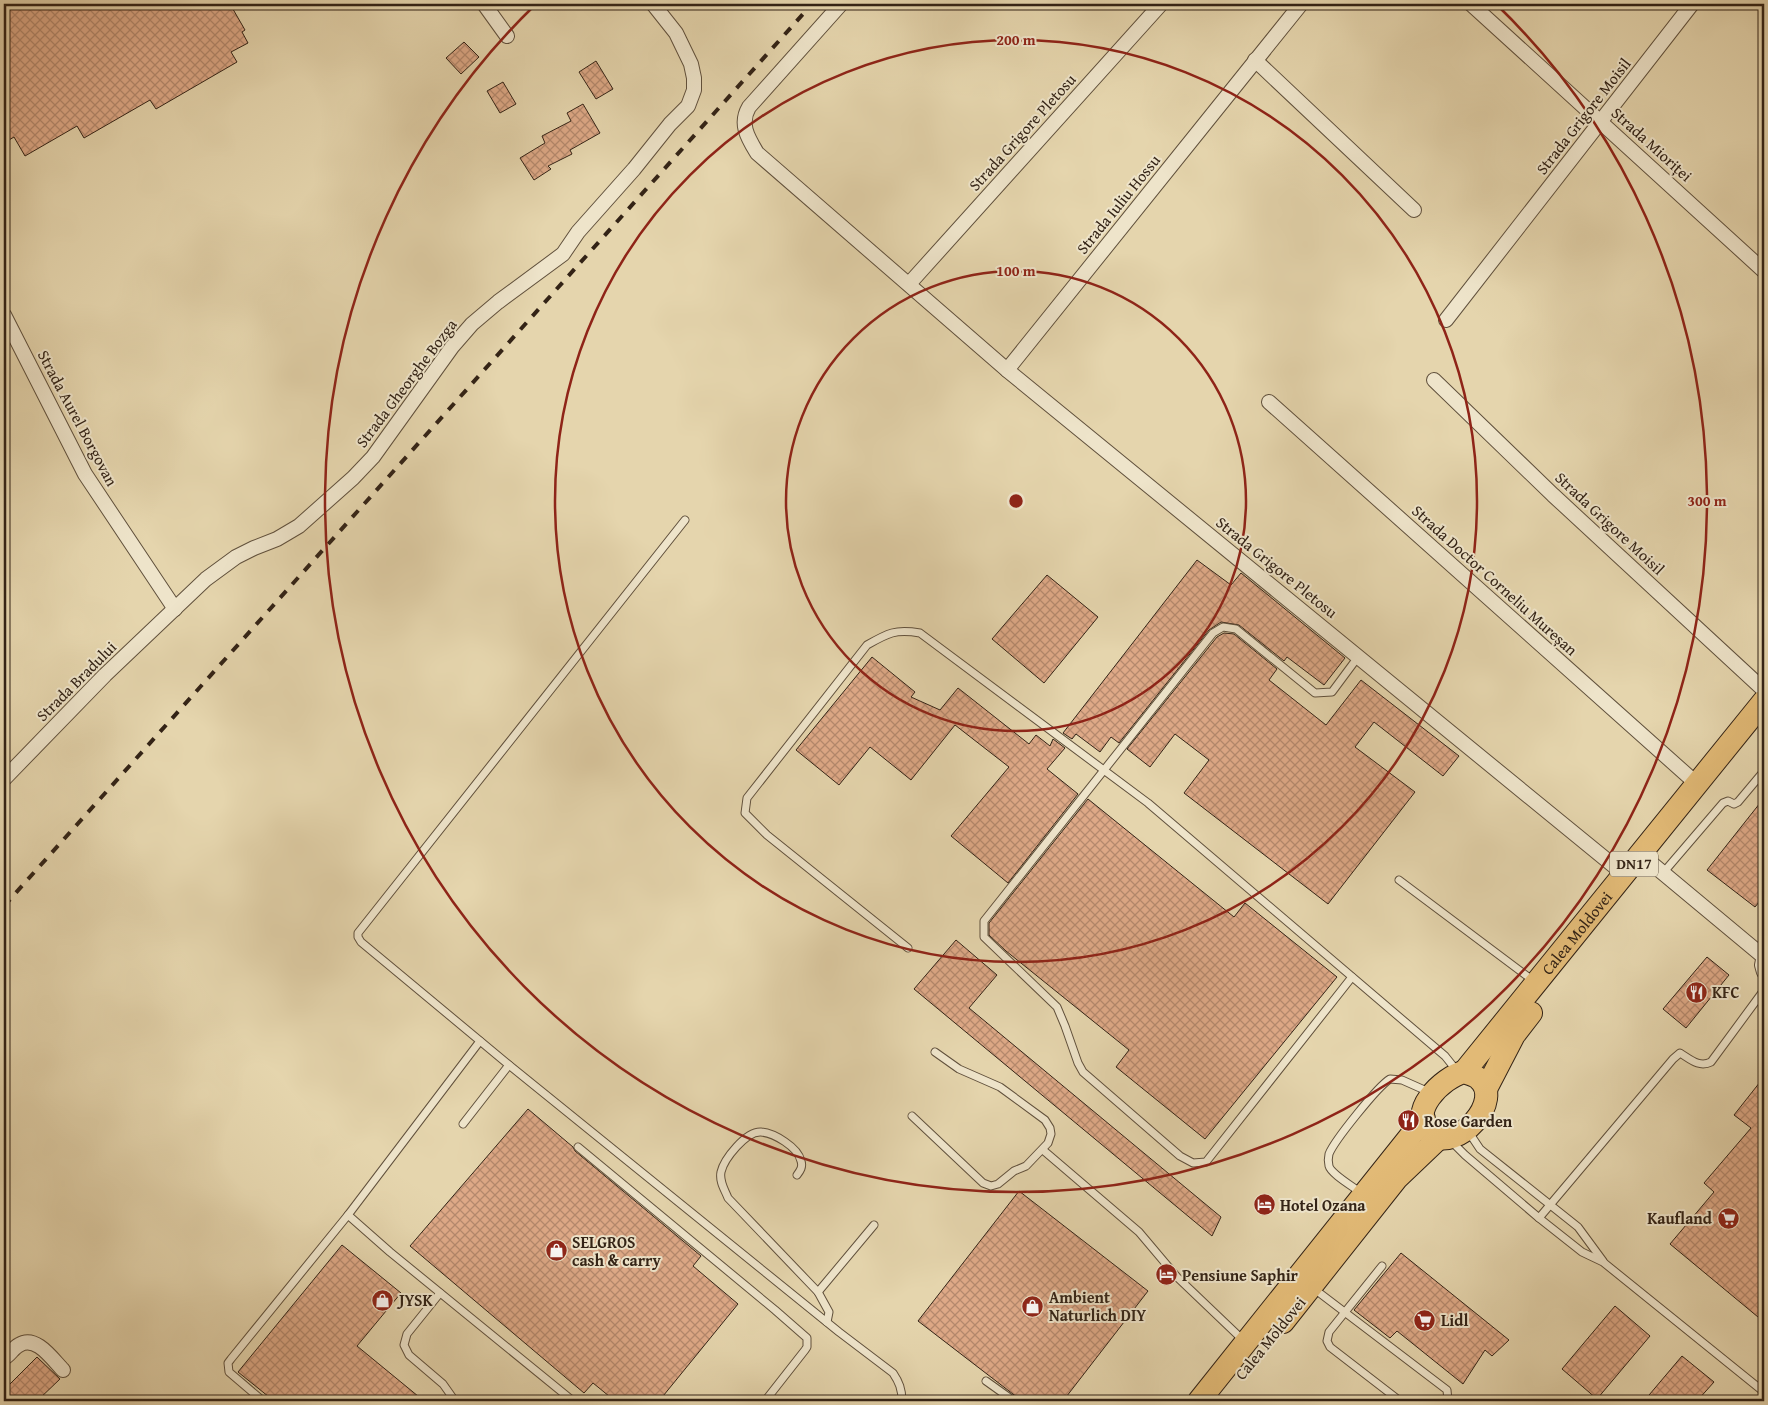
<svg xmlns="http://www.w3.org/2000/svg" width="1768" height="1405" viewBox="0 0 1768 1405" font-family="'Gentium Book Plus',serif">
<style>
.building{fill:url(#building-cross-hatch);stroke:#332316}
.lines{fill:none;stroke-linecap:round;stroke-linejoin:round}
.lane-casing{stroke:#60503c;stroke-width:9}
.street-casing{stroke:#60503c;stroke-width:16}
.primary-casing{stroke:#332316;stroke-width:24}
.lane{stroke:#eee4ca;stroke-width:7}
.street{stroke:#eee4ca;stroke-width:14}
.primary{stroke:#e2ba76;stroke-width:22}
.rail{stroke:#332316;stroke-width:4;stroke-dasharray:9 9;stroke-linecap:butt}
.ring{fill:none;stroke:#8f2418;stroke-width:2.5}
.labels{text-anchor:middle;stroke-width:4;stroke-linejoin:round;paint-order:stroke}
.shield{fill:#eee4ca;stroke:#6b5d4c;stroke-width:1}
.shield-label{font-size:15px;font-weight:bold;fill:#332316}
.street-label{font-size:16px;fill:#332316;stroke:#eee4ca}
.poi-label{font-size:16px;font-weight:bold;fill:#332316;stroke:#eee4ca;text-anchor:start}
.centre{fill:#8f2418;stroke:#eee4ca;stroke-width:2.5}
.ring-label{font-size:15px;text-anchor:middle;font-weight:bold;fill:#8f2418;stroke:#eee4ca;stroke-width:4;stroke-linejoin:round;paint-order:stroke}
</style>
<defs>
<pattern id="building-cross-hatch" width="8" height="8" patternUnits="userSpaceOnUse" patternTransform="scale(1.25)"><rect width="8" height="8" fill="#dea987"/><path d="M0 0l8 8M0 8l8-8" fill="none" stroke="#b5896d"/></pattern>
</defs>
<rect width="100%" height="100%" fill="#e5d5ad"/>
<filter id="stains"><feTurbulence type="fractalNoise" baseFrequency=".004" numOctaves="4"/><feColorMatrix values="0 0 0 0 .2 0 0 0 0 .09 0 0 0 0 .02 0 0 0 .5 -.17"/></filter>
<radialGradient id="worn" r=".72"><stop offset=".6" stop-color="#630" stop-opacity="0"/><stop offset="1" stop-color="#630" stop-opacity=".3"/></radialGradient>
<!-- building -->
<g class="building">
<path d="M4,4H230L245,30L242,32L248,43L231,52L237,62L156,109L150,100L84,138L77,126L25,156L14,137L4,143Z"/>
<path d="M464,42L479,57L461,74L446,58Z"/>
<path d="M596,61L613,89L596,99L579,72Z"/>
<path d="M503,82L516,104L500,113L487,91Z"/>
<path d="M583,104L600,133L570,150L572,154L548,166L551,169L534,180L520,158L545,143L542,136L571,121L567,113Z"/>
<path d="M1197,560L1231,585L1241,573L1345,658L1324,685L1287,657L1284,661L1239,625L1221,622L1209,630L1119,743L1111,737L1100,752L1076,734L1072,739L1063,733Z"/>
<path d="M1047,575L1098,617L1044,683L992,639Z"/>
<path d="M1224,633L1234,634L1277,669L1269,680L1326,725L1361,680L1459,756L1443,776L1374,722L1355,747L1415,792L1328,904L1184,793L1209,760L1175,734L1150,767L1127,749L1217,637Z"/>
<path d="M872,657L915,692L911,697L940,710L958,688L1029,744L1036,735L1050,746L1053,739L1065,748L1047,769L1078,794L1008,883L951,836L1009,767L955,725L911,780L870,747L839,785L796,750Z"/>
<path d="M1764,798V896L1755,907L1707,870Z"/>
<path d="M1088,799L1234,917L1245,903L1337,977L1205,1139L1116,1067L1129,1050L1006,951L989,935V923Z"/>
<path d="M956,940L997,975L969,1008L1221,1217L1212,1236L914,989Z"/>
<path d="M1707,957L1729,975L1686,1028L1663,1009Z"/>
<path d="M1764,1077V1322L1670,1244L1714,1192L1704,1183L1751,1128L1734,1115Z"/>
<path d="M528,1109L573,1147L575,1151L701,1256L693,1266L738,1304L659,1401H615L593,1383L584,1393L410,1246Z"/>
<path d="M1019,1191L1148,1291L1063,1401H1022L918,1321Z"/>
<path d="M342,1245L401,1293L357,1346L424,1401H274L238,1372Z"/>
<path d="M1401,1253L1509,1340L1492,1356L1485,1350L1463,1384L1397,1331L1390,1338L1354,1310Z"/>
<path d="M1615,1306L1650,1336L1597,1399L1562,1369Z"/>
<path d="M1682,1356L1714,1382L1697,1401H1644Z"/>
<path d="M37,1357L60,1379L37,1401H4V1390Z"/>
</g>
<g class="lines">
<defs>
<g id="lane">
<path d="M685,520L358,933V937L361,942L509,1065L839,1332L893,1373C899,1382 902,1389 902,1401"/>
<path d="M1663,873L1723,803L1728,801L1734,804L1738,802L1764,771"/>
<path d="M1399,880L1535,982"/>
<path d="M908,948L767,835L745,813L747,798L867,645C888,633 895,629 920,633L1148,803L1445,1056L1457,1071"/>
<path d="M1352,977L1206,1162L1193,1163L1180,1156L1083,1072L1078,1063L1065,1026L1057,1007L984,937V921L1213,633L1223,627L1236,629L1315,693L1332,692L1358,657"/>
<path d="M912,1116L983,1183L991,1186L998,1184L1014,1171L1026,1166L1048,1143L1051,1134L1050,1128L1045,1120L1000,1087L959,1069L935,1052"/>
<path d="M463,1124L509,1065"/>
<path d="M1468,1131L1480,1149L1578,1227L1603,1261"/>
<path d="M1451,1141L1465,1155L1539,1218L1582,1252L1603,1262L1764,1392"/>
<path d="M578,1147L775,1310L807,1338V1347L805,1350L765,1401"/>
<path d="M1043,1150L1139,1232L1177,1277L1244,1341"/>
<path d="M797,1175C800,1171 803,1167 801,1161C798,1147 774,1133 761,1132C746,1131 724,1159 721,1172C719,1182 725,1190 728,1198L818,1292L829,1312L827,1322"/>
<path d="M1361,1193C1354,1187 1331,1174 1329,1166C1328,1162 1328,1158 1329,1154C1334,1141 1378,1086 1390,1079L1402,1080L1429,1092"/>
<path d="M348,1215L390,1252L573,1401"/>
<path d="M1539,1218L1673,1059L1680,1053C1690,1059 1699,1068 1711,1062L1764,990"/>
<path d="M1382,1266L1329,1332L1327,1341L1330,1347L1400,1401"/>
<path d="M1313,1288L1447,1390L1448,1401"/>
<path d="M818,1292L874,1225"/>
<path d="M440,1293L407,1334L404,1345L409,1355L443,1384L455,1401"/>
<path d="M986,1381L1014,1401"/>
<path d="M263,1401L229,1372L228,1363L231,1359L348,1215L480,1041"/>
</g>
<g id="street">
<path d="M484,4L507,36"/>
<path d="M841,4L749,107C739,124 748,138 757,153L1007,370L1625,875"/>
<path d="M1471,4L1764,271"/>
<path d="M1255,60L1414,210"/>
<path d="M909,284L1161,4"/>
<path d="M4,315L85,474L175,609"/>
<path d="M1446,320L1692,4"/>
<path d="M1007,370L1301,4"/>
<path d="M1434,380L1553,495L1764,690"/>
<path d="M1269,402L1697,784"/>
<path d="M4,779L105,675L206,579L236,557L254,548L277,539L299,526L353,478L373,457L452,347L472,324L498,302L563,254L578,232L634,169L670,124L688,106L694,90V78L691,64L676,33L653,4"/>
<path d="M1651,863L1764,957"/>
<path d="M1764,955L1762,965L1764,972"/>
<path d="M4,1358C10,1355 13,1348 19,1345C36,1334 53,1360 63,1370"/>
</g>
<g id="primary">
<path id="s1" d="M1464,1072L1764,701"/>
<path d="M1464,1072C1469,1074 1474,1075 1478,1078C1506,1100 1456,1154 1431,1134C1405,1113 1443,1077 1464,1072Z"/>
<path d="M1486,1089L1514,1035L1531,1013"/>
<path d="M1283,1322L1397,1178L1439,1138"/>
<path d="M1199,1401L1424,1119"/>
</g>
</defs>
<!-- lane casing -->
<use href="#lane" class="lane-casing"/>
<!-- street casing -->
<use href="#street" class="street-casing"/>
<!-- primary casing -->
<use href="#primary" class="primary-casing"/>
<!-- lane -->
<use href="#lane" class="lane"/>
<!-- street -->
<use href="#street" class="street"/>
<!-- primary -->
<use href="#primary" class="primary"/>
<!-- rail -->
<path class="rail" d="M4,906L812,4"/>
</g>
<!-- distance rings -->
<g class="ring">
<circle cx="1016" cy="501" r="230"/>
<circle cx="1016" cy="501" r="461"/>
<path d="M1496 4A691 691 0 1 1 536 4"/>
</g>
<!-- icons -->
<defs>
<symbol id="restaurant-disc" viewBox="-11 -11 22 22"><circle r="9.5" fill="#8f2418" stroke="#eee4ca"/><path d="M-5-6h1v4h1v-4h1v4h1v-4h1v5L-1.5 .5V6h-2V.5L-5-1ZM5-6V6H3V1.5H1.5Q1.5-4 5-6Z" fill="#fff"/></symbol>
<symbol id="hotel-disc" viewBox="-11 -11 22 22"><circle r="9.5" fill="#8f2418" stroke="#eee4ca"/><path d="M-6-4.5h1.5V1H6V5H4.5V3h-9V5H-6ZM-4 0a1.8 1.8 0 1 1 3.6 0ZM.5 0V-2.5h3Q6-2.5 6 0Z" fill="#fff"/></symbol>
<symbol id="supermarket-disc" viewBox="-11 -11 22 22"><circle r="9.5" fill="#8f2418" stroke="#eee4ca"/><path d="M-6-5.5h2.5l.6 2H6L4.5 2H-2.5L-4.4-4H-6ZM-1.5 3.2a1.3 1.3 0 1 0 .1 0ZM3 3.2a1.3 1.3 0 1 0 .1 0Z" fill="#fff"/></symbol>
<symbol id="shop-disc" viewBox="-11 -11 22 22"><circle r="9.5" fill="#8f2418" stroke="#eee4ca"/><path d="M-5-2.5h2.3a2.7 3.5 0 0 1 5.4 0H5L5.5 6h-11ZM-1.5-2.5h3a1.5 2.3 0 0 0-3 0Z" fill="#fff"/></symbol>
</defs>
<g fill-rule="evenodd">
<use href="#restaurant-disc" x="1684" y="980" width="25" height="25"/>
<use href="#restaurant-disc" x="1396" y="1108" width="25" height="25"/>
<use href="#hotel-disc" x="1252" y="1192" width="25" height="25"/>
<use href="#supermarket-disc" x="1716" y="1206" width="25" height="25"/>
<use href="#shop-disc" x="544" y="1238" width="25" height="25"/>
<use href="#hotel-disc" x="1154" y="1262" width="25" height="25"/>
<use href="#shop-disc" x="370" y="1288" width="25" height="25"/>
<use href="#shop-disc" x="1020" y="1294" width="25" height="25"/>
<use href="#supermarket-disc" x="1412" y="1308" width="25" height="25"/>
</g>
<g class="labels">
<!-- shield labels -->
<rect class="shield" x="1610" y="851.5" width="48" height="25" rx="4"/>
<g class="shield-label">
<text x="1634" y="869">DN17</text>
</g>
<!-- street labels -->
<g class="street-label">
<text transform="translate(1583 116) rotate(-52)" y="6">Strada Grigore Moisil</text>
<text transform="translate(1022 132) rotate(-48)" y="6">Strada Grigore Pletosu</text>
<text transform="translate(1652 144) rotate(42)" y="6">Strada Mioriței</text>
<text transform="translate(1118 204) rotate(-51)" y="6">Strada Iuliu Hossu</text>
<text transform="translate(406 383) rotate(-53)" y="6">Strada Gheorghe Bozga</text>
<text transform="translate(78 418) rotate(62)" y="6">Strada Aurel Borgovan</text>
<text transform="translate(1610 523) rotate(43)" y="6">Strada Grigore Moisil</text>
<text transform="translate(1277 567) rotate(39)" y="6">Strada Grigore Pletosu</text>
<text transform="translate(1495 580) rotate(42)" y="6">Strada Doctor Corneliu Mureșan</text>
<text transform="translate(76 681) rotate(-45)" y="6">Strada Bradului</text>
<text dy="6" stroke="none"><textPath href="#s1" startOffset="179">Calea Moldovei</textPath></text>
<text transform="translate(1270 1338) rotate(-51)" y="6">Calea Moldovei</text>
</g>
<!-- poi labels -->
<g class="poi-label">
<text x="1712" y="998">KFC</text>
<text x="1424" y="1127">Rose Garden</text>
<text x="1280" y="1211">Hotel Ozana</text>
<text x="1712" y="1224" text-anchor="end">Kaufland</text>
<text x="572" y="1248">SELGROS<tspan x="572" dy="18">cash &amp; carry</tspan></text>
<text x="1182" y="1281">Pensiune Saphir</text>
<text x="1049" y="1303">Ambient<tspan x="1049" dy="18">Naturlich DIY</tspan></text>
<text x="399" y="1306">JYSK</text>
<text x="1441" y="1326">Lidl</text>
</g>
</g>
<circle cx="1016" cy="501" r="8" class="centre"/>
<g class="ring-label">
<text x="1016" y="45">200 m</text>
<text x="1016" y="276">100 m</text>
<text x="1707" y="506">300 m</text>
</g>
<!-- margin -->
<rect width="1768" height="1405" fill="none" stroke="#e5d5ad" stroke-width="20"/>
<rect x="5" y="5" width="1758" height="1395" fill="none" stroke="#332316" stroke-width="2.5"/>
<rect x="10" y="10" width="1748" height="1385" fill="none" stroke="#332316"/>
<rect width="100%" height="100%" filter="url(#stains)"/>
<rect width="100%" height="100%" fill="url(#worn)"/>
</svg>
